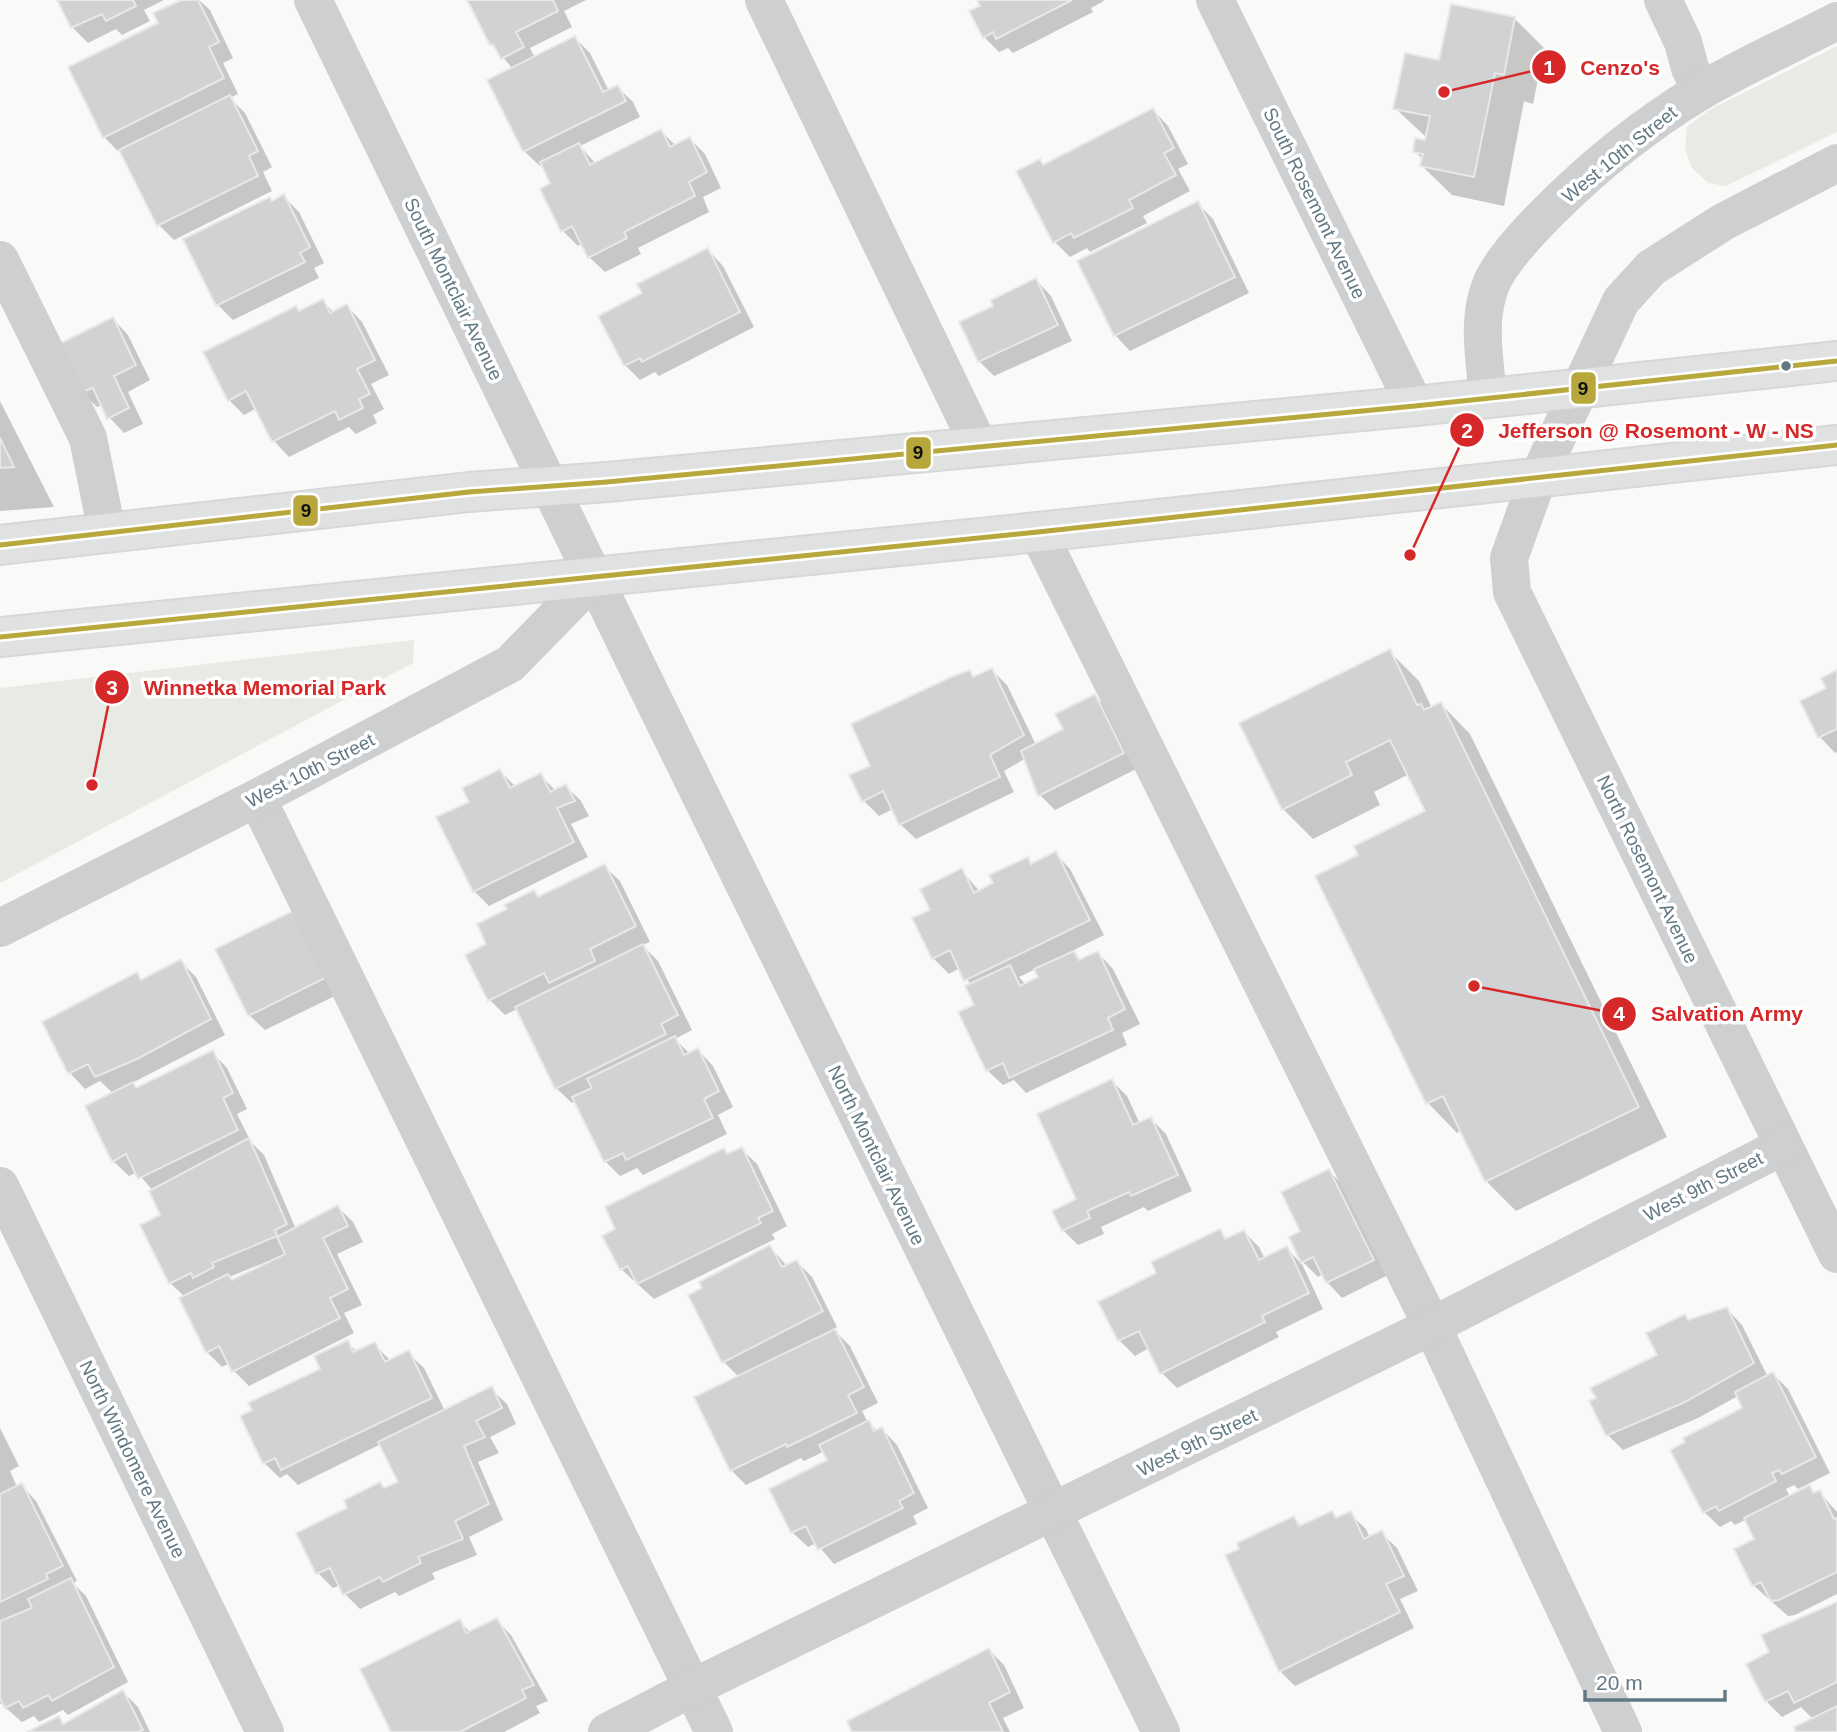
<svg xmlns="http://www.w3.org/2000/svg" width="1837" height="1732" viewBox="0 0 1837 1732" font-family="Arial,sans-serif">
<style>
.green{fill:#e8ebe5}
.shadow{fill:#0003;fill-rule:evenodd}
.building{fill:#d0d2d3;stroke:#e8e8e8;stroke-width:2}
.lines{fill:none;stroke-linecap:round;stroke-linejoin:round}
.major-casing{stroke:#d6d7d8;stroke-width:42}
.minor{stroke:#cdcfd0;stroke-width:38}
.major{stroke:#e0e2e2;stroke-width:38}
.bus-1-casing{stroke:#fff;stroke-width:10}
.bus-1{stroke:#b8a73c;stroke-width:5}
.bus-dot{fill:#627985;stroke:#fff;stroke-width:2.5}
.labels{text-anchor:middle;stroke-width:7;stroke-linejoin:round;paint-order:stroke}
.street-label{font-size:19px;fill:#627985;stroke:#fff}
.leader{fill:none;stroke:#d62828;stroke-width:2.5}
.callout-dot{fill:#d62828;stroke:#fff;stroke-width:2.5}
.mark-label{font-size:21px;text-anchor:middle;font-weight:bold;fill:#fff}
.callout-label{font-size:21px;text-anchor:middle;font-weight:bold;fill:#d62828;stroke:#fff;stroke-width:7;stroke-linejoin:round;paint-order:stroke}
.line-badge{stroke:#fff;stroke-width:2.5}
.pale-badge-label{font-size:19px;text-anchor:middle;font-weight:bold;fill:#111}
</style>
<rect width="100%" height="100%" fill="#f9f9f8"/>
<!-- green -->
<g class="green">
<path d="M1837,46V132L1726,186L1708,183L1691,167L1685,149L1687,127L1709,110Z"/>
<path d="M414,640L413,663L0,883V688Z"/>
</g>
<!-- shadow -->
<g class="shadow">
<path d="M59,0H164L144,10L150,21L122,35L116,29L88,43L72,27Z"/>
<path d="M185,0H199L210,10L233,58L223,63L238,94L230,98L245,113L272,167L263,172L272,191L174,240L158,224L122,151L119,152L104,137L160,24Z"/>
<path d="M469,0H586L564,11L572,27L530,48L535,58L575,38L590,53L609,91L617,87L633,102L640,117L580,146L596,164L661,131L676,146L690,139L705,154L721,188L703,197L709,212L638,248L641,254L605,272L589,257L582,244L578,246L563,231L552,184L543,165L540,166L524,151L513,69L491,44Z"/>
<path d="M979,0H1103L1104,1L1091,8L1093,12L1013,53L1008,48L999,52L984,37L982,7Z"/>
<path d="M1514,18L1544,48L1533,104L1524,101L1504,206L1452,195L1422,166L1423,160L1415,151L1427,142V138L1395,108L1441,62Z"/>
<path d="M1153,110L1168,126L1188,164L1178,169L1190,191L1143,216L1147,223L1090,252L1087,248L1070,257L1055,242L1044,167Z"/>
<path d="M284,197L299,212L324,263L314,268L319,278L233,320L218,305L273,202Z"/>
<path d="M1197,203L1213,219L1249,293L1130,351L1115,335Z"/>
<path d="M708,250L723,266L754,327L659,376L655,372L640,380L625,365L644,294Z"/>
<path d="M1036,280L1051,296L1072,341L994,376L979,361L995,307Z"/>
<path d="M323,301L334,313L347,306L362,322L389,375L371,384L384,409L373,415L377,423L356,434L349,427L289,457L274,441L257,408L244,415L229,400L300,313Z"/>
<path d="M113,319L128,335L150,380L128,392L143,424L124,433L109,417L103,405L97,407L82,392Z"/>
<path d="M0,401L54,507L0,511Z"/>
<path d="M1390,652L1419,681L1432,708L1441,704L1470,734L1667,1137L1516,1211L1486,1181L1462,1130L1457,1133L1428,1103L1361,856L1428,812L1409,774L1374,792L1380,805L1313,839L1283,809Z"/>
<path d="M992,670L1007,685L1036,745L1065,730L1095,696L1110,711L1138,768L1055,810L1040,795L1026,758L1004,771L1014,792L916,839L900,824L893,809L879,816L864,801L872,767L970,672L975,678Z"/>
<path d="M1837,672V752L1835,753L1820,737L1802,702L1828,688Z"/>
<path d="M500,771L516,787L540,775L556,791L566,786L581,801L589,816L571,824L588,857L489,906L474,891Z"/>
<path d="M1055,853L1070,869L1104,935L1072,951L1082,961L1098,953L1113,969L1140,1024L1122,1033L1127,1045L1026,1093L1014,1080L1003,1085L987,1070L971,985L960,968L949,974L933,958L914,919L933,911L962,871L980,892L995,884L1027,859L1033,865ZM1036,969L1041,978L1026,985L1019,977Z"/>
<path d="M604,866L620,881L650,942L642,945L658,961L692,1030L675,1039L690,1054L698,1050L713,1066L733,1107L718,1115L727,1134L643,1175L637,1168L620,1176L605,1161L576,1101L572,1103L556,1088L517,1009L505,1015L490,1000L488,945L509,910L534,892L540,898Z"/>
<path d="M297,911L345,991L265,1030L249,1015Z"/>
<path d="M181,962L196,977L225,1035L132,1083L137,1089L212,1052L227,1068L247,1109L237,1114L251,1142L264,1155L296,1229L338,1207L353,1222L363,1242L337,1254L362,1305L344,1313L354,1333L249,1386L234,1371L230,1363L222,1367L207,1352L185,1297L170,1283L163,1216L153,1191L137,1172L129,1176L113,1161L114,1094L100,1081L85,1089L70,1073L45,1023L136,975L143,981ZM276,1258L277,1260L234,1281L229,1277Z"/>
<path d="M1112,1081L1127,1096L1140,1124L1151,1119L1166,1134L1192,1191L1148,1211L1144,1207L1101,1227L1104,1234L1078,1245L1063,1230L1079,1200Z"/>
<path d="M741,1149L757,1164L787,1226L772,1234L775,1239L654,1299L621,1269L724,1150L729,1155Z"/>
<path d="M1329,1171L1344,1186L1388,1275L1342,1298L1327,1282L1323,1274L1318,1277L1303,1262V1232Z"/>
<path d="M1219,1231L1228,1239L1244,1232L1259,1247L1265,1259L1287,1249L1302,1264L1323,1309L1276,1332L1279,1337L1177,1388L1162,1373L1149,1348L1135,1356L1119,1340L1159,1274Z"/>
<path d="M770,1247L787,1266L797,1262L812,1277L837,1327L833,1329L850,1346L878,1403L862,1411L868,1423L878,1431L882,1429L897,1445L928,1508L913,1516L917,1524L834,1564L816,1543L808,1547L792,1532L829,1461L825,1451L804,1461L801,1458L746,1485L731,1470L739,1377L724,1362Z"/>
<path d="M1727,1309L1742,1325L1768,1377L1773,1374L1788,1389L1830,1473L1798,1489L1794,1485L1786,1489L1790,1497L1810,1487L1816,1494L1819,1492L1837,1512V1594L1795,1615L1788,1616L1753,1585L1757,1540L1747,1519L1735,1525L1731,1521L1720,1527L1704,1512L1745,1408L1738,1396L1698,1418L1623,1450L1608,1435L1685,1316L1690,1321Z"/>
<path d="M347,1342L357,1352L374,1344L391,1361L408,1353L424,1368L445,1411L491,1389L507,1404L516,1424L490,1437L499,1453L478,1462L503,1520L469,1537L477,1555L432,1573L435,1579L399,1596L395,1592L360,1609L345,1594L340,1585L333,1588L318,1573L385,1490L400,1483L381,1444L298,1485L287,1474L280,1478L264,1463L323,1369Z"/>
<path d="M0,1428L19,1466L10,1471L17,1487L21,1485L36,1501L77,1581L73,1583L86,1596L128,1682L68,1715L63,1710L39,1722L34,1716L22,1722L0,1703Z"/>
<path d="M1332,1513L1338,1519L1350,1514L1366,1529L1370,1538L1381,1533L1397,1548L1418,1591L1400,1599L1414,1628L1295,1686L1280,1671L1294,1518L1303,1527Z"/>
<path d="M1837,1604V1732H1798L1814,1720L1801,1707L1782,1717L1766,1701L1772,1653Z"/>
<path d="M496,1620L511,1635L548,1701L536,1706L540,1713L504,1732H393L459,1621L470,1632Z"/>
<path d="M989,1650L1004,1665L1024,1708L1003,1718L1010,1732H854Z"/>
<path d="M123,1692L138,1707L150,1732H31L59,1718L65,1725Z"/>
</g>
<!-- building -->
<g class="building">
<path d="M57,0H133L136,6L106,21L102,14L71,28Z"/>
<path d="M181,0H198L219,42L209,47L224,78L103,138L68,67L158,23L153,13Z"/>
<path d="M467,0H553L558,11L516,32L524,47L501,59L493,44L490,45Z"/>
<path d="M977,0H1072L996,39L993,32L983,38L969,11L980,6Z"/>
<path d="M1451,4L1515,17L1504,75L1495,73L1474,177L1420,166L1423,154L1413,152L1415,138L1425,140L1430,116L1393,109L1405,53L1439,60Z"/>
<path d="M575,36L603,92L618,85L626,101L523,152L487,80Z"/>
<path d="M230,95L258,151L249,156L258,176L157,226L119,150Z"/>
<path d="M1153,108L1174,148L1164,153L1176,175L1129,200L1133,208L1074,238L1071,233L1053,243L1016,171L1040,159L1043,165Z"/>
<path d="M661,129L670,147L690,137L707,172L689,182L695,196L624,232L627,238L588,258L572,226L561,232L540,189L550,183L540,162L579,143L590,165Z"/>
<path d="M284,194L310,247L300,253L305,262L216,306L183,239L270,197L272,201Z"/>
<path d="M1198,201L1235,277L1114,336L1077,261Z"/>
<path d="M708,248L740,312L642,362L640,358L624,366L598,316L642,293L637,284Z"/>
<path d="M1036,278L1058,325L978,362L959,322L993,306L991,300Z"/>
<path d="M323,299L330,313L347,304L375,360L357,369L370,394L359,399L363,408L339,420L335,411L272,442L246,391L228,401L203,352L296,306L299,311Z"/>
<path d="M113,317L136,365L114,376L129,408L107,419L93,388L80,393L57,345Z"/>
<path d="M0,438L14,467L0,468Z"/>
<path d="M1390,649L1417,705L1421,704L1424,710L1441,702L1639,1107L1485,1182L1443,1096L1426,1104L1315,876L1358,855L1354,846L1425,811L1390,740L1346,762L1352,775L1282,810L1239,723Z"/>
<path d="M992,668L1024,735L990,755L1000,777L899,825L883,791L862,802L849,775L870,766L851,724L951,677L970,670L973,677Z"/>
<path d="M1837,670V729L1818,738L1800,701L1826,688L1821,678Z"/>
<path d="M1095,694L1124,753L1038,796L1021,751L1063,729L1055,714Z"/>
<path d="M500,769L510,788L541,773L550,792L566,784L575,801L557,808L574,842L473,892L436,817L469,802L462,788Z"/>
<path d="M1056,851L1090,920L964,981L950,950L932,959L912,918L930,910L920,889L962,868L974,893L993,883L989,875L1028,857L1031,864Z"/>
<path d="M605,864L636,926L590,949L595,961L549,983L544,973L488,1001L465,955L486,944L477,924L507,909L504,905L534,890L538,897Z"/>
<path d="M297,909L331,975L248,1016L215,949Z"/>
<path d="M643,944L678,1015L661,1024L666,1034L555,1089L515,1007Z"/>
<path d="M1074,951L1079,960L1098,951L1125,1009L1108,1018L1113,1030L1009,1078L1003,1063L986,1071L958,1012L974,1005L965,986L1010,965L1020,986L1038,977L1034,969Z"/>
<path d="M181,959L211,1019L137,1059L95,1077L88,1064L68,1074L42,1022L137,972L141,980Z"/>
<path d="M675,1036L684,1055L698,1048L719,1091L704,1099L713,1118L626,1160L623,1153L604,1162L572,1097L592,1088L587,1079Z"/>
<path d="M213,1050L233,1093L223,1098L238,1130L138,1179L126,1154L112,1162L85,1106L133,1082L136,1088Z"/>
<path d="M1112,1079L1133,1125L1151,1117L1178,1175L1131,1196L1129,1192L1087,1211L1090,1218L1062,1231L1052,1211L1076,1199L1037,1114Z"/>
<path d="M249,1138L287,1224L275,1230L277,1236L212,1263L214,1267L193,1278L191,1273L169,1284L140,1225L160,1215L149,1191Z"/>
<path d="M742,1147L773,1211L758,1218L761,1223L637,1284L628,1266L620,1270L602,1236L615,1229L605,1207L724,1148L727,1154Z"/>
<path d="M1329,1169L1374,1260L1326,1283L1313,1257L1301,1263L1289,1237L1300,1231L1281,1192Z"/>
<path d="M338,1205L348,1226L323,1238L348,1289L330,1298L340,1318L232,1372L219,1346L206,1353L179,1298L228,1274L232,1280L285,1254L277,1237Z"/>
<path d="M1220,1229L1225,1239L1244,1230L1259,1260L1287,1246L1309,1293L1262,1316L1265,1322L1160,1374L1139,1331L1118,1341L1098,1302L1156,1273L1151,1262Z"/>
<path d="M770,1245L782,1267L797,1260L823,1311L722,1363L688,1295L702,1288L699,1282Z"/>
<path d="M1727,1307L1754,1363L1683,1403L1606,1436L1589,1401L1596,1398L1590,1388L1657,1355L1646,1333L1685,1314L1688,1320Z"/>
<path d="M835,1329L864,1387L848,1395L857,1413L787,1447L786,1444L730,1471L694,1397Z"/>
<path d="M348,1340L353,1352L375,1342L385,1362L409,1350L432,1398L281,1470L275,1458L263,1464L240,1416L252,1410L248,1403L320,1369L314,1356Z"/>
<path d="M1773,1372L1816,1457L1782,1474L1779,1470L1772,1473L1776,1481L1719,1511L1716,1506L1703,1513L1670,1450L1685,1442L1683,1438L1742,1408L1735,1392Z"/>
<path d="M492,1386L502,1408L476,1421L485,1437L464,1446L489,1504L455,1521L463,1539L418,1557L421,1563L383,1582L380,1577L343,1595L330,1568L316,1574L296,1533L347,1508L344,1500L380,1482L384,1488L398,1482L378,1442Z"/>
<path d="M869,1420L874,1431L882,1427L914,1493L899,1501L903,1508L818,1550L806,1526L791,1533L769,1489L827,1460L819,1445Z"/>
<path d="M22,1483L63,1566L46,1574L48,1579L0,1602V1494Z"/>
<path d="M1810,1485L1813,1493L1820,1490L1834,1519L1837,1518V1572L1779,1600L1771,1601L1761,1582L1752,1586L1734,1549L1754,1539L1744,1518Z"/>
<path d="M1332,1511L1336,1518L1351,1511L1364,1539L1382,1530L1404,1576L1386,1584L1400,1612L1279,1672L1225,1555L1239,1549L1237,1543L1294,1516L1299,1526Z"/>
<path d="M71,1578L114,1667L52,1701L48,1695L23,1708L19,1701L5,1708L0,1698V1621L32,1608L28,1599Z"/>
<path d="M1837,1602V1682L1794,1703L1788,1691L1765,1702L1746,1664L1769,1652L1761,1635Z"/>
<path d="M497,1618L534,1685L522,1690L526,1698L460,1732H391L360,1669L460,1619L466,1633Z"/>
<path d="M989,1648L1010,1692L989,1703L1003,1732H852L847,1721Z"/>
<path d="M123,1690L143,1730L137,1732H27L59,1716L63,1724Z"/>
<path d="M1837,1706V1732H1796L1794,1727Z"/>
</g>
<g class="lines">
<defs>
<g id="major">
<path d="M0,545L469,492L607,482L1415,406L1837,361"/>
<path d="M0,637L1038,532L1837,445"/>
</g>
</defs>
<!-- major casing -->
<use href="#major" class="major-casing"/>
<!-- minor -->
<g class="minor">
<path d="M313,0L634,660L1161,1732"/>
<path d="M764,0L980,448"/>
<path d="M1215,0L1415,406"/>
<path d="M1663,0L1683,42L1690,68L1701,91"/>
<path d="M1837,163L1723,222L1651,268L1621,301L1538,478L1509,558L1512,592L1837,1254"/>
<path d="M0,260L88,438L107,532"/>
<path d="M1488,398C1485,360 1476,318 1492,282C1502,260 1532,228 1549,211C1594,166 1645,125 1699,92C1743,66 1791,45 1837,21"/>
<path d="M1038,532L1432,1326L1623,1732"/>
<path d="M257,798L714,1732"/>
<path d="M0,928L257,798L510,664L594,578"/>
<path d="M0,1186L265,1732"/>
<path d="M607,1732L692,1688L1432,1326L1783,1146"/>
</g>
<!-- major -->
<use href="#major" class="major"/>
<defs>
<g id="bus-1">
<path d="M0,545L469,492L607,482L1415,406L1837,361"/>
<path d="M0,637L1038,532L1837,445"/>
</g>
</defs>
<!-- bus-1 casing -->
<use href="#bus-1" class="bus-1-casing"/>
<!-- bus-1 -->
<use href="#bus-1" class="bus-1"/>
</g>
<!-- markers -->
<circle class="bus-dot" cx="1786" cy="366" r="6"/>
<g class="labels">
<!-- street labels -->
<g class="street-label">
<text transform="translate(1619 154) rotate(-39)" y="7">West 10th Street</text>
<text transform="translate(1315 203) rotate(64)" y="7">South Rosemont Avenue</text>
<text transform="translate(454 289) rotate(64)" y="7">South Montclair Avenue</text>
<text transform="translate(310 770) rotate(-27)" y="7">West 10th Street</text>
<text transform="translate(1648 869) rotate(64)" y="7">North Rosemont Avenue</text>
<text transform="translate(877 1155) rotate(64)" y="7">North Montclair Avenue</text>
<text transform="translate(1703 1186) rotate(-27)" y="7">West 9th Street</text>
<text transform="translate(1197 1442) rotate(-26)" y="7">West 9th Street</text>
<text transform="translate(133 1459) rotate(64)" y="7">North Windomere Avenue</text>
</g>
</g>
<!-- callouts -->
<path class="leader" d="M1444 92L1549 67M1410 555L1467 430M92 785L112 687M1474 986L1619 1014"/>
<g class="callout-dot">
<circle cx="1444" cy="92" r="7"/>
<circle cx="1410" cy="555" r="7"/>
<circle cx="92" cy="785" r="7"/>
<circle cx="1474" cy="986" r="7"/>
<circle cx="1549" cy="67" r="18"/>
<circle cx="1467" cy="430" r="18"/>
<circle cx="112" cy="687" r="18"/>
<circle cx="1619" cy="1014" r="18"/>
</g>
<g class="mark-label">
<text x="1549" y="75">1</text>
<text x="1467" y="438">2</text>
<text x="112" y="695">3</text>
<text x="1619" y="1021">4</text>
</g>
<g class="callout-label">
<text x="1620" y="75">Cenzo's</text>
<text x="1656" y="438">Jefferson @ Rosemont - W - NS</text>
<text x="265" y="695">Winnetka Memorial Park</text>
<text x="1727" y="1021">Salvation Army</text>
</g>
<g class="line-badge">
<rect x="1570" y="371" width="27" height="34" rx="7" fill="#b8a73c"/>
<rect x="905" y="436" width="27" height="34" rx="7" fill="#b8a73c"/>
<rect x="292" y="494" width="27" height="33" rx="7" fill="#b8a73c"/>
</g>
<g class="pale-badge-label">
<text x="1583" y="395">9</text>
<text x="918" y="459">9</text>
<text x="306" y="517">9</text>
</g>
<!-- scale -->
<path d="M1585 1690v10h140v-10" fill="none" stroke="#627985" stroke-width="3.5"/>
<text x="1596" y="1690" font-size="21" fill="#627985" stroke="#ffffff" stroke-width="5" paint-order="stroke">20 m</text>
</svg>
